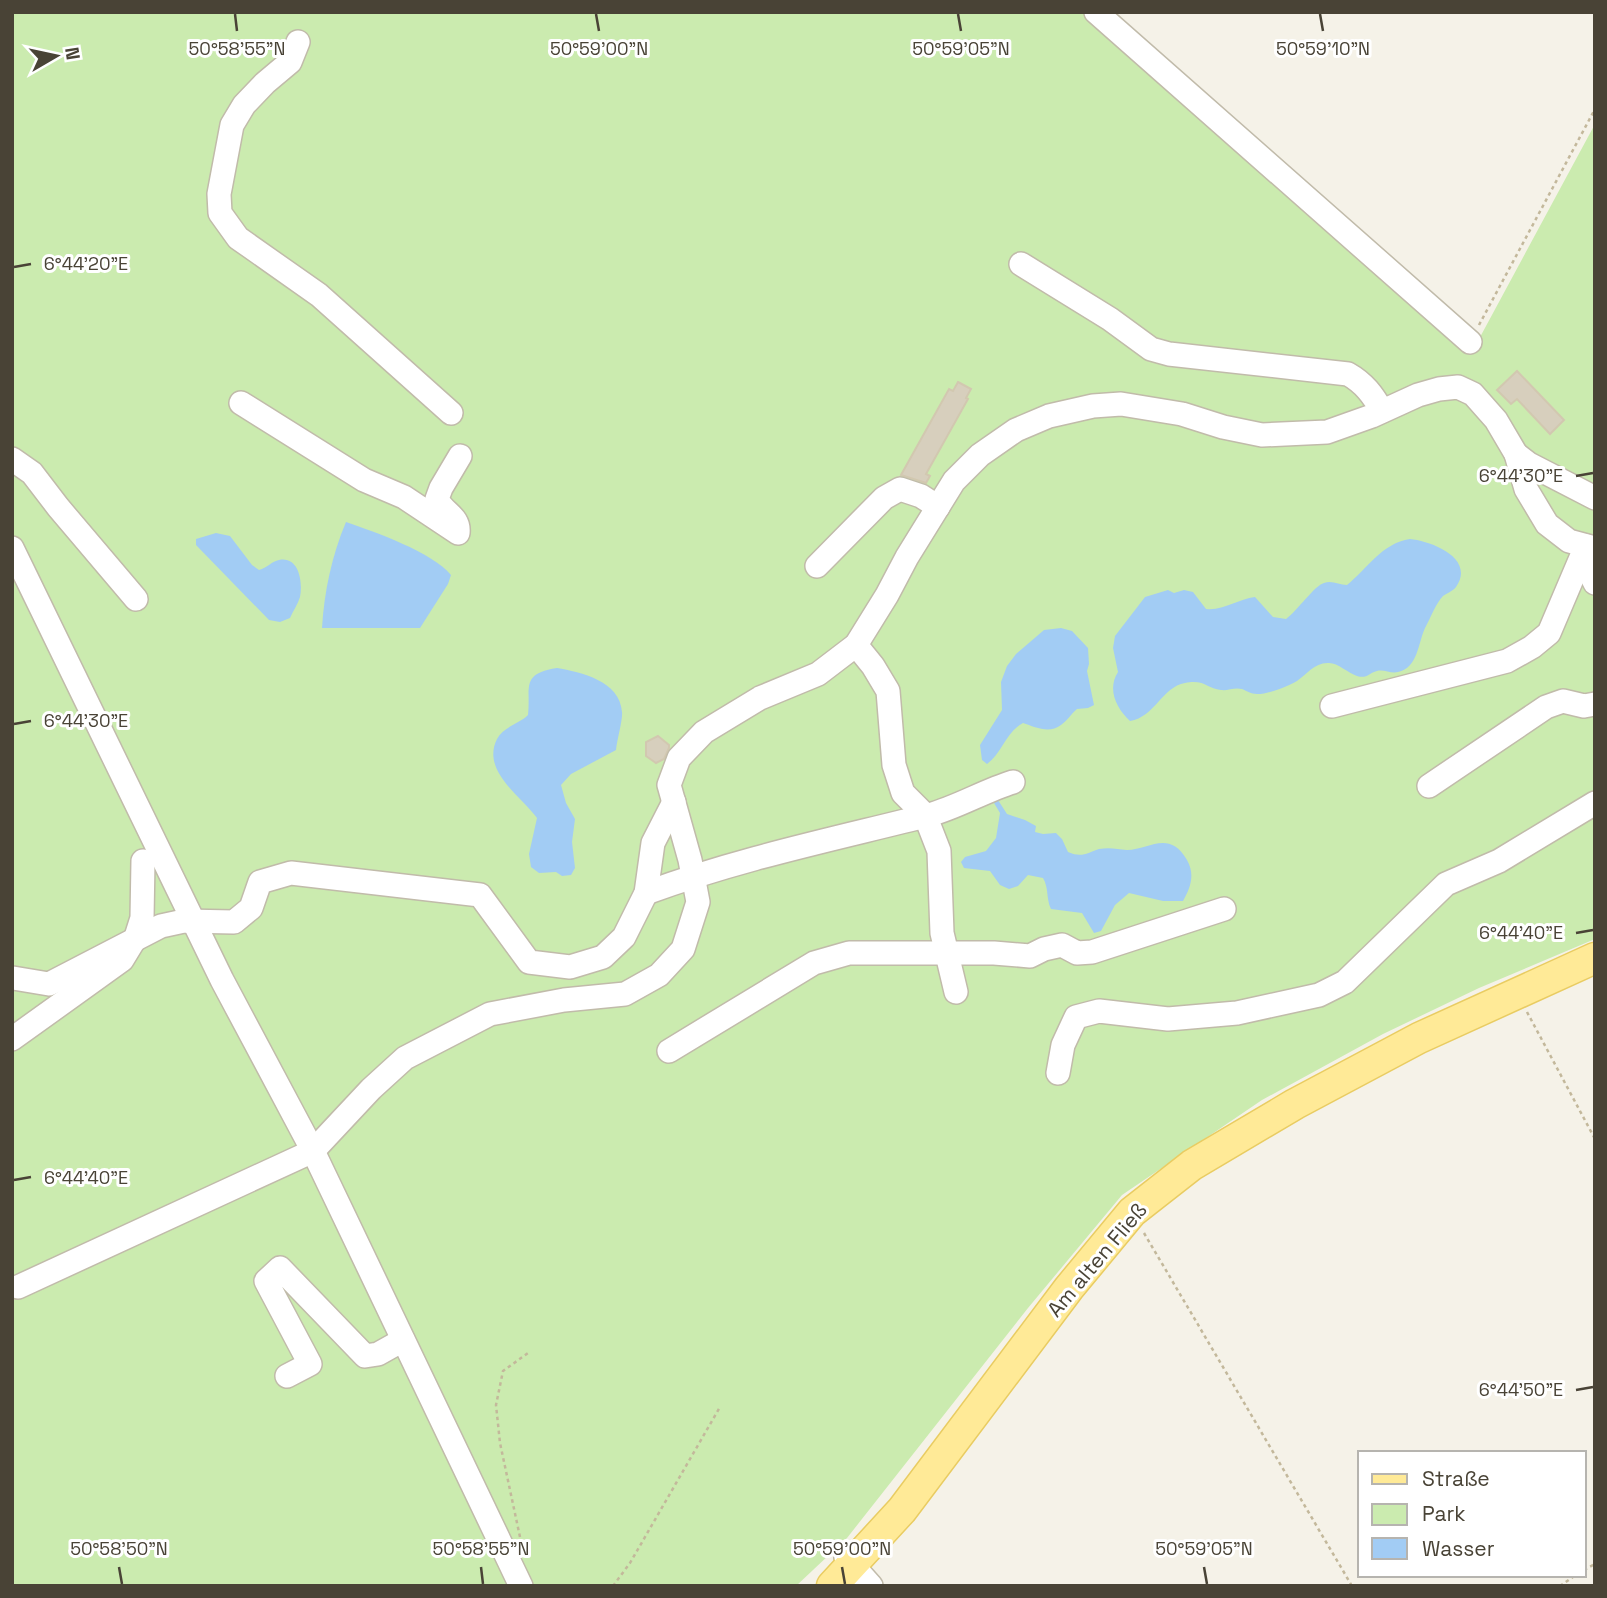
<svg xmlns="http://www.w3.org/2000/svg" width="1607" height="1598" viewBox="0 0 1607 1598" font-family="'Space Grotesk',sans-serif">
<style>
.green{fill:#cbebaf}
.water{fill:#a2ccf4}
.building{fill:#d7cfbd;stroke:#d2c8b0;stroke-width:2}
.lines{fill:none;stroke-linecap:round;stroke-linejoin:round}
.minor-casing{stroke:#c1bbaa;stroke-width:26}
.major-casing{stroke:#e9cc62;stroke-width:33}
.path{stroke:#c3b89b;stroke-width:2.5;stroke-dasharray:3.5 3.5;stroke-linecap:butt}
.minor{stroke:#fff;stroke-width:23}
.major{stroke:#ffea97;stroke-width:30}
.ticks{fill:none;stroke:#494336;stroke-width:2.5}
.labels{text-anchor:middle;stroke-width:6;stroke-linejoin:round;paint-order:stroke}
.street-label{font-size:21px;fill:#494336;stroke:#fff}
.ticks-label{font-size:18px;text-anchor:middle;fill:#494336;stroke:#fff;stroke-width:6;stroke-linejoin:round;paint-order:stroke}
</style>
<rect width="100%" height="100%" fill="#f5f2e8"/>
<!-- green -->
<path class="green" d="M12,12H1088L1472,352L1595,124V939L1479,988L1383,1034L1262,1100L1122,1195L1028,1308L847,1538L796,1586H12Z"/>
<!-- water -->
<g class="water">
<path d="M346,522C375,532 432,552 451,575L448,584L420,628H322C324,592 332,555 346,522Z"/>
<path d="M216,533L230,536L252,565L259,570C267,568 272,561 279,560C299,556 303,582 300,597C298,604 293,611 290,618L280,622L269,620L196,545V539Z"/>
<path d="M1410,539C1431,541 1476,558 1456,587C1453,591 1447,593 1443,596C1436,603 1430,619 1425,628C1418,643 1418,668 1398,672C1391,674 1384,669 1377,671C1369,673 1367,679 1357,676C1348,673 1338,663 1329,663C1315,662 1307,674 1297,681C1287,687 1268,694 1257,694C1251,694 1247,691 1242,689C1234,687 1228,691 1221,690C1207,689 1205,679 1185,683C1162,687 1155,717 1130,721C1116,708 1107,689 1118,672L1113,648L1115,636L1145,597L1168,590L1174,593L1184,590L1193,592L1206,609C1223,611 1238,599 1255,597L1273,617L1286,619C1297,611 1315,585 1324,583C1332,580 1339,585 1347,585C1367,569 1382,543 1410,539Z"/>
<path d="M1061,628L1072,631L1088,648L1089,664L1087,671L1094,705L1088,708L1077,709C1071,714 1067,721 1061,725C1049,734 1035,727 1023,723C1006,732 1002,753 987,764L982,760L980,745L1002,710L1001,682L1007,666L1016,654L1044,630Z"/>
<path d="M557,668C581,672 620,681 622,712C623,719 617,740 616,750L571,774L561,785L566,803L575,819L572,842L575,868L571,875L562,876L556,872L539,873L531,867L529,854L537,818C521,796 481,771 497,739C503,727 519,724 528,715C531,687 520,674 557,668Z"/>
<path d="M998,800L1007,814L1025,820L1036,826L1035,832L1043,834L1056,833L1062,839L1068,852C1082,858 1087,853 1099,849C1110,847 1117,849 1127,850C1149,850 1169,829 1187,860C1195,874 1191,887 1183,901H1163L1129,893L1115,905L1101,931L1094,933L1082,913L1051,909C1046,899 1049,888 1043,878L1028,875L1018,886L1009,889L1000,885L990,871L964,868L961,862L965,857L986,851L996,838L1000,813L994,803Z"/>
</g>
<!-- building -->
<g class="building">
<path d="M1517,371L1564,420L1550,434L1517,399L1511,404L1497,390Z"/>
<path d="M958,382L971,389L966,398L968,399L926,474L930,476L926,483L901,475L949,389L953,391Z"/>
<path d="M658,736L669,745V748L664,759L656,763L646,756V742Z"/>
</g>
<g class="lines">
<defs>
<g id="minor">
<path d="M1096,12L1470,342"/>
<path d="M298,42L290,62L265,83L244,105L232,125L219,194L220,213L238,238L319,295L451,413"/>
<path d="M1021,264L1110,319L1151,349L1169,354L1348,374C1364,383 1373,395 1382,411"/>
<path d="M241,403L364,480L404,497L458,533C460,516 443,513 437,499L441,488L460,456"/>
<path d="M1516,454L1529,464L1595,498"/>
<path d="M12,459L32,473L58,507L136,599"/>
<path d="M12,548L222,980L313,1151L521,1586"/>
<path d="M1582,557L1595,583"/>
<path d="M817,566L884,498L900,489L921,496L938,507"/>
<path d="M856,645L873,666L888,691L894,765L903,793L925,815L939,851L942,933L956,992"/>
<path d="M1332,706L1507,661L1532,647L1549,633L1586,546"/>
<path d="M1429,786L1546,707L1563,701L1584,706L1595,704"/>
<path d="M646,893C738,859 834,839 929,815C958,807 984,791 1013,782"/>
<path d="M13,978L49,984L161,926L184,921L234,922L251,908L260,882L291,873L480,895L529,962L570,967L603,957L624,937L646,893L653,843L674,802"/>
<path d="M12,1039L122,960L136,937L142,918L143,861"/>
<path d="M669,1051L814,963L849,953H994L1030,956L1044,949L1062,945L1077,953L1092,952L1224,909"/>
<path d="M1058,1073L1063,1045L1076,1017L1099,1011L1168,1019L1237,1013L1319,995L1345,982L1446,884L1499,861L1595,803"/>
<path d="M18,1287L313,1151L371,1089L405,1058L490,1014L564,1000L625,994L659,975L683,949L698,902L690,860L669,785L679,758L704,732L760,698L818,674L856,645L887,595L907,557L954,481L980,455L1016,430L1049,416L1093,406L1121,404L1182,414L1223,427L1262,435L1327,432L1372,416L1418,395L1439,389L1458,387L1473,394L1496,420L1516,454L1526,489L1547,524L1569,541L1595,548"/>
<path d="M287,1376L310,1364L266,1281L280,1268L365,1356L378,1354L403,1340"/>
<path d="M846,1558L871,1586"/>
</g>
<path id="major" d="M832,1586L902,1510L1069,1288L1132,1212L1192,1165L1295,1104L1419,1038L1595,958"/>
</defs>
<!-- minor casing -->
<use href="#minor" class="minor-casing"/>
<!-- major casing -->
<use href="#major" class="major-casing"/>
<!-- path -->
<g class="path">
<path d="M1479,325L1595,109"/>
<path d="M1527,1012L1595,1139"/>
<path d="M1144,1233L1352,1586"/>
<path d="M520,1537L500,1443L496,1405L503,1371L528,1353"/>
<path d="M1584,1570L1595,1564"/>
<path d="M613,1586L630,1563L720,1407"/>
<path d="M1560,1586L1576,1575"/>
</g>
<!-- minor -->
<use href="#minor" class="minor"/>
<!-- major -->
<use href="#major" class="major"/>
</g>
<!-- ticks -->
<path class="ticks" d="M235,14L237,31M596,14L599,31M958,14L961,31M1320,14L1323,31M14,267L31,264M1576,476L1593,473M14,724L31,721M1576,933L1593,930M14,1180L31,1177M1576,1390L1593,1387M119,1567L122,1584M481,1567L483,1584M842,1567L845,1584M1204,1567L1207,1584"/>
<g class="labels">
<!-- street labels -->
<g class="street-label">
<text transform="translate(1097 1260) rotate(-50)" y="7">Am alten Fließ</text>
</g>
</g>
<g class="ticks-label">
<text x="237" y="55">50°58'55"N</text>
<text x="599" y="55">50°59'00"N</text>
<text x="961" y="55">50°59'05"N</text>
<text x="1323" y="55">50°59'10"N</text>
<text x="86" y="270">6°44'20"E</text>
<text x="1521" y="482">6°44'30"E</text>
<text x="86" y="727">6°44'30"E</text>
<text x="1521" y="939">6°44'40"E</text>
<text x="86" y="1184">6°44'40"E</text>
<text x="1521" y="1396">6°44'50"E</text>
<text x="119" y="1555">50°58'50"N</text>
<text x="481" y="1555">50°58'55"N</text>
<text x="842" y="1555">50°59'00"N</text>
<text x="1204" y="1555">50°59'05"N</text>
</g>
<!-- border -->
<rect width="1607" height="1598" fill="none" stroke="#494336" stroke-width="28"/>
<!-- legend -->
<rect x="1358" y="1451" width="228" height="126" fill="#ffffff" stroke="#b6b4af" stroke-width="2"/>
<rect x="1372" y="1474" width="35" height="10" fill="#ffea97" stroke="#b6b4af" stroke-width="2"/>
<text x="1422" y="1486" font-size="21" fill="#494336">Straße</text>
<rect x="1372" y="1504" width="35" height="21" fill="#cbebaf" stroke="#b6b4af" stroke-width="2"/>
<text x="1422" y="1521" font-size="21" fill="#494336">Park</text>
<rect x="1372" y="1538" width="35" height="21" fill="#a2ccf4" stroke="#b6b4af" stroke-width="2"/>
<text x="1422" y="1556" font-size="21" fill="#494336">Wasser</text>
<!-- north arrow -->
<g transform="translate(56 56) rotate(81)" stroke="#ffffff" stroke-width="5" paint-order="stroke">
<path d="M0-5L12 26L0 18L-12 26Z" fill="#494336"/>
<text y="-10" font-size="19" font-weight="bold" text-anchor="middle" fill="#494336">N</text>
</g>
</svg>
